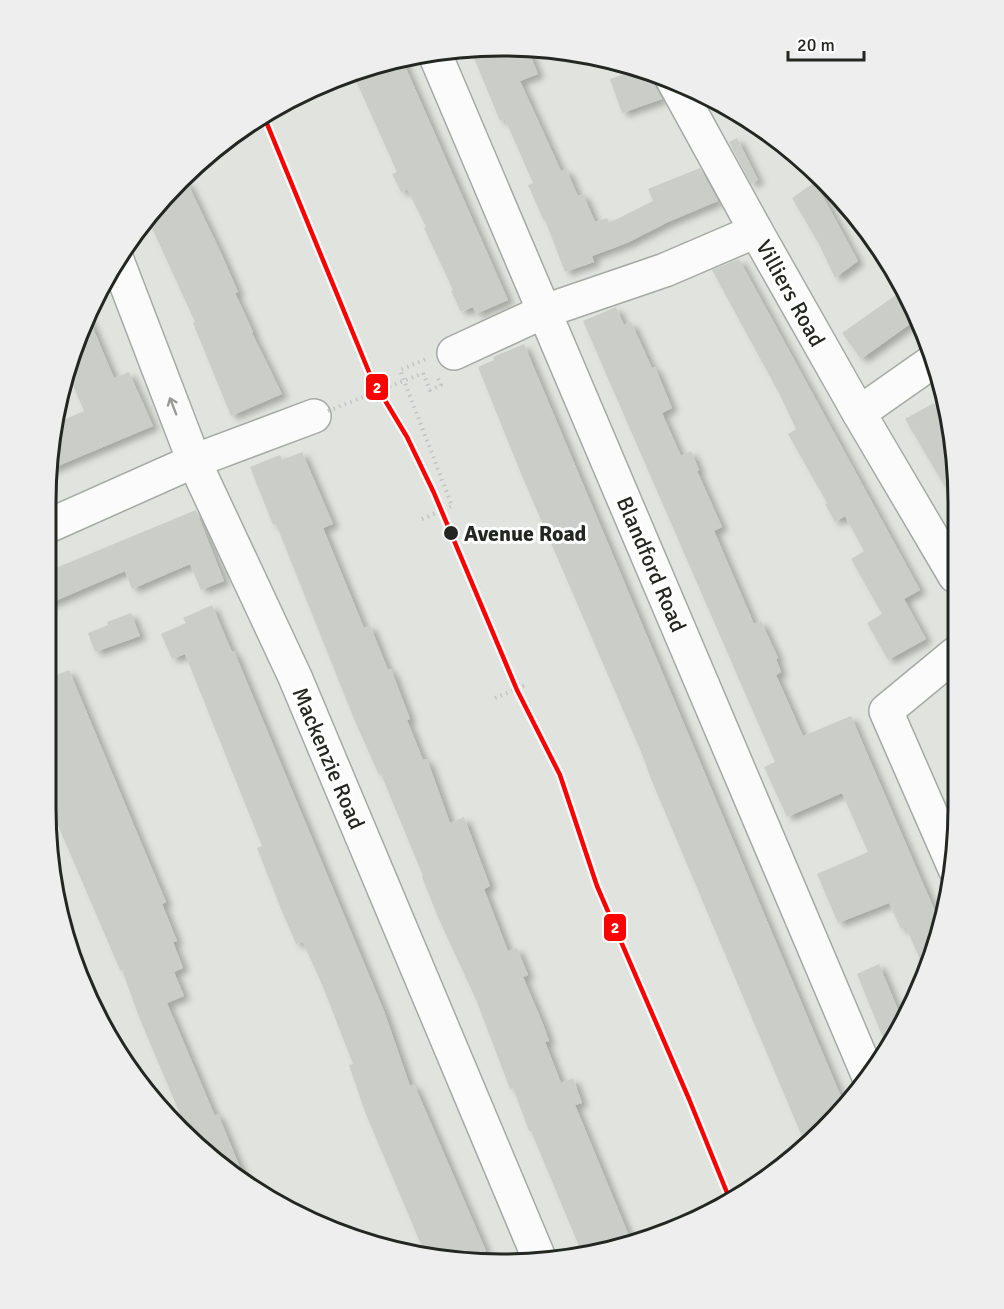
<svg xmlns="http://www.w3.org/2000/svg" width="1004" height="1309" viewBox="0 0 1004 1309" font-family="Signika,sans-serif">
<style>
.building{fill:#cbcdc9;filter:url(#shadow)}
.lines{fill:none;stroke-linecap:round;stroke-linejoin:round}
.minor-casing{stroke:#a6a9a4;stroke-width:36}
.path{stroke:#c3c4c2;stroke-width:4;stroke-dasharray:1.5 4.5;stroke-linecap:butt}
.minor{stroke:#fafbfa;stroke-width:33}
.path-bridge{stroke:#c3c4c2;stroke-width:4;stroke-dasharray:1.5 4.5;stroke-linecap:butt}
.tram-1-casing{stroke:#fff;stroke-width:9}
.tram-1{stroke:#f00;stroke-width:4.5}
.oneway{stroke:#9a9b99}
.stop-dot{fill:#242622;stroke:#fff;stroke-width:2}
.labels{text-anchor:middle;stroke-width:6;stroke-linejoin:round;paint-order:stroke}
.street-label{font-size:22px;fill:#242622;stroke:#fff}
.stop-label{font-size:22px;font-weight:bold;fill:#242622;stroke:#fff;text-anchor:start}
.rim{fill:none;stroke:#242622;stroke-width:3}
.line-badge{stroke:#fff;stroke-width:2}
.badge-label{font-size:16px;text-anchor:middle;font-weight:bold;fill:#fff}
</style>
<defs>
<filter id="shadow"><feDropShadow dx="6" dy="4" stdDeviation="3" flood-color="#0004"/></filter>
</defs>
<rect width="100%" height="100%" fill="#e1e4de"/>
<!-- building -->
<g class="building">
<path d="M504,45L508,54L527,47L538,74L520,81L561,171L566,169L578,196L583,194L595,222L607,218L609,223L653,201L648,189L700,168L718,201L668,222L627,243L592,256L594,262L565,272L545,220L544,221L528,185L533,183L505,119L500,121L470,48Z"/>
<path d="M401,57L508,300L476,314L473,307L461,312L451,291L453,290L424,228L426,227L407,189L401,192L392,174L397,172L352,72Z"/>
<path d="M640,69L655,73L653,78L655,86L662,99L622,113L610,79Z"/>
<path d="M737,138L758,180L751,184L729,142Z"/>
<path d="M186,180L221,253L238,292L235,293L253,332L252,333L282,394L231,416L193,323L195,322L147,217Z"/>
<path d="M815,182L858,261L835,278L819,244L792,198Z"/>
<path d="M739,259L920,590L904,599L926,639L888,660L867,623L882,614L851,559L864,551L845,516L835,522L825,504L827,503L788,434L796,429L780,395L712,270Z"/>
<path d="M903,290L917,319L861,359L842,333Z"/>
<path d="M616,307L624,325L631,322L652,368L655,367L672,408L662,413L681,456L691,451L699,470L697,471L722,527L714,531L754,624L761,621L778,658L776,659L781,672L776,675L803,736L851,716L940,923L926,974L906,927L901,929L889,903L838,923L817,874L868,852L842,793L787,817L764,767L775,762L583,321Z"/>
<path d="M87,314L114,378L129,372L153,426L46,471L54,424L84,411L66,369Z"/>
<path d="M524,344L845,1106L825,1130L806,1146L651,779L642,754L522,476L478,367L494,360L493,357Z"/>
<path d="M934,403L955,443V504L905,419Z"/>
<path d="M302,452L333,524L323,528L364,628L370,625L388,670L391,669L410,719L407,720L423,760L427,759L450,823L464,817L490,886L484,889L508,951L517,948L528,975L523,977L543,1024L549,1041L545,1042L561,1083L573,1078L582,1103L575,1105L632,1243L581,1251L531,1131H529L513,1088L510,1089L477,1002L437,915L422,877L423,876L381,774L379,775L354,719L276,524L273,525L250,467L280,455L282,460Z"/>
<path d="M196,510L224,581L201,590L190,564L132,589L125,571L46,605V572Z"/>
<path d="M212,605L232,652L234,651L384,1011L410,1086L414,1084L486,1251L483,1252L487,1262L425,1254L365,1112L349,1065L353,1064L323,987L303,942L296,944L281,909L257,848L262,846L185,654L172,659L161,634L186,623L183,618Z"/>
<path d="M131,613L140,636L95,652L88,633L108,625L107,622Z"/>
<path d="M69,670L166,902L162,904L177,941L173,942L183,968L174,972L184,996L167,1003L215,1116L218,1114L246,1182L191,1140L139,1017L122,970H120L45,795V680Z"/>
<path d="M879,964L903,1022L888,1050L857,974Z"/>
</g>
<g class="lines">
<defs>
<g id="minor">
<path d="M434,52L869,1077"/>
<path d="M672,78L756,231"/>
<path d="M117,260L194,461L295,677L539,1258"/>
<path d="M454,353L545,311L665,270L756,231L859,413L955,576"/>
<path d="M859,413L936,359"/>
<path d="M46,527L194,461L314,416"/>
<path d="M955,869L886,711L955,654"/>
</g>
</defs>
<!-- minor casing -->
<use href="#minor" class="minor-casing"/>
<!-- path -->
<g class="path">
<path d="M423,373L430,390L441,385L438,378"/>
<path d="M422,519L452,506L400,370L426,359"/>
<path d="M495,698L526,685"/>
</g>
<!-- minor -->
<use href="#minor" class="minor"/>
<!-- path-bridge -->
<path class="path-bridge" d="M328,411L423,373"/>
<defs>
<path id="tram-1" d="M263,114L371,377L407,437L434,493L517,690L560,775L597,886L689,1099L730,1200"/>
</defs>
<!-- tram-1 casing -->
<use href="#tram-1" class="tram-1-casing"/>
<!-- tram-1 -->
<use href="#tram-1" class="tram-1"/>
</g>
<!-- one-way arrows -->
<defs><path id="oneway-shaft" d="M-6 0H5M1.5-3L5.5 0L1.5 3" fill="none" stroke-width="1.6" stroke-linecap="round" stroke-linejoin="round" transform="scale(1.5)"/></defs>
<use class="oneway" href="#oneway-shaft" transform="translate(173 406) rotate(-111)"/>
<!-- markers -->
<circle class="stop-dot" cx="451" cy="533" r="8"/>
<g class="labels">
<!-- street labels -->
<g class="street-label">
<text transform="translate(791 293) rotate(61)" y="8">Villiers Road</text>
<text transform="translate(652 564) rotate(67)" y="8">Blandford Road</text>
<text transform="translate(329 758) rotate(67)" y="8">Mackenzie Road</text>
</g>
<!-- stop labels -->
<g class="stop-label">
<text x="464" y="541">Avenue Road</text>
</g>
</g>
<!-- crop -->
<path d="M0 0H1004V1309H0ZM502 56H502A446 446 0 0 1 948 502V808A446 446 0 0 1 502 1254H502A446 446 0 0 1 56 808V502A446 446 0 0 1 502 56Z" fill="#edeeed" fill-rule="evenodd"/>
<path class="rim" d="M502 56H502A446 446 0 0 1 948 502V808A446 446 0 0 1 502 1254H502A446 446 0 0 1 56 808V502A446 446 0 0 1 502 56Z"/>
<g class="line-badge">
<rect x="365" y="373" width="24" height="28" rx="6" fill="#f00"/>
<rect x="603" y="913" width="24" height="29" rx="6" fill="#f00"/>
</g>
<g class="badge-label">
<text x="377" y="393">2</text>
<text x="615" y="933">2</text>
</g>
<!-- scale -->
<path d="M788 51v9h76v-9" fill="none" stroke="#242622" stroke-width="3"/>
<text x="797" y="51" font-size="18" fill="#242622" stroke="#ffffff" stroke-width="4.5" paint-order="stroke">20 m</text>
</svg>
